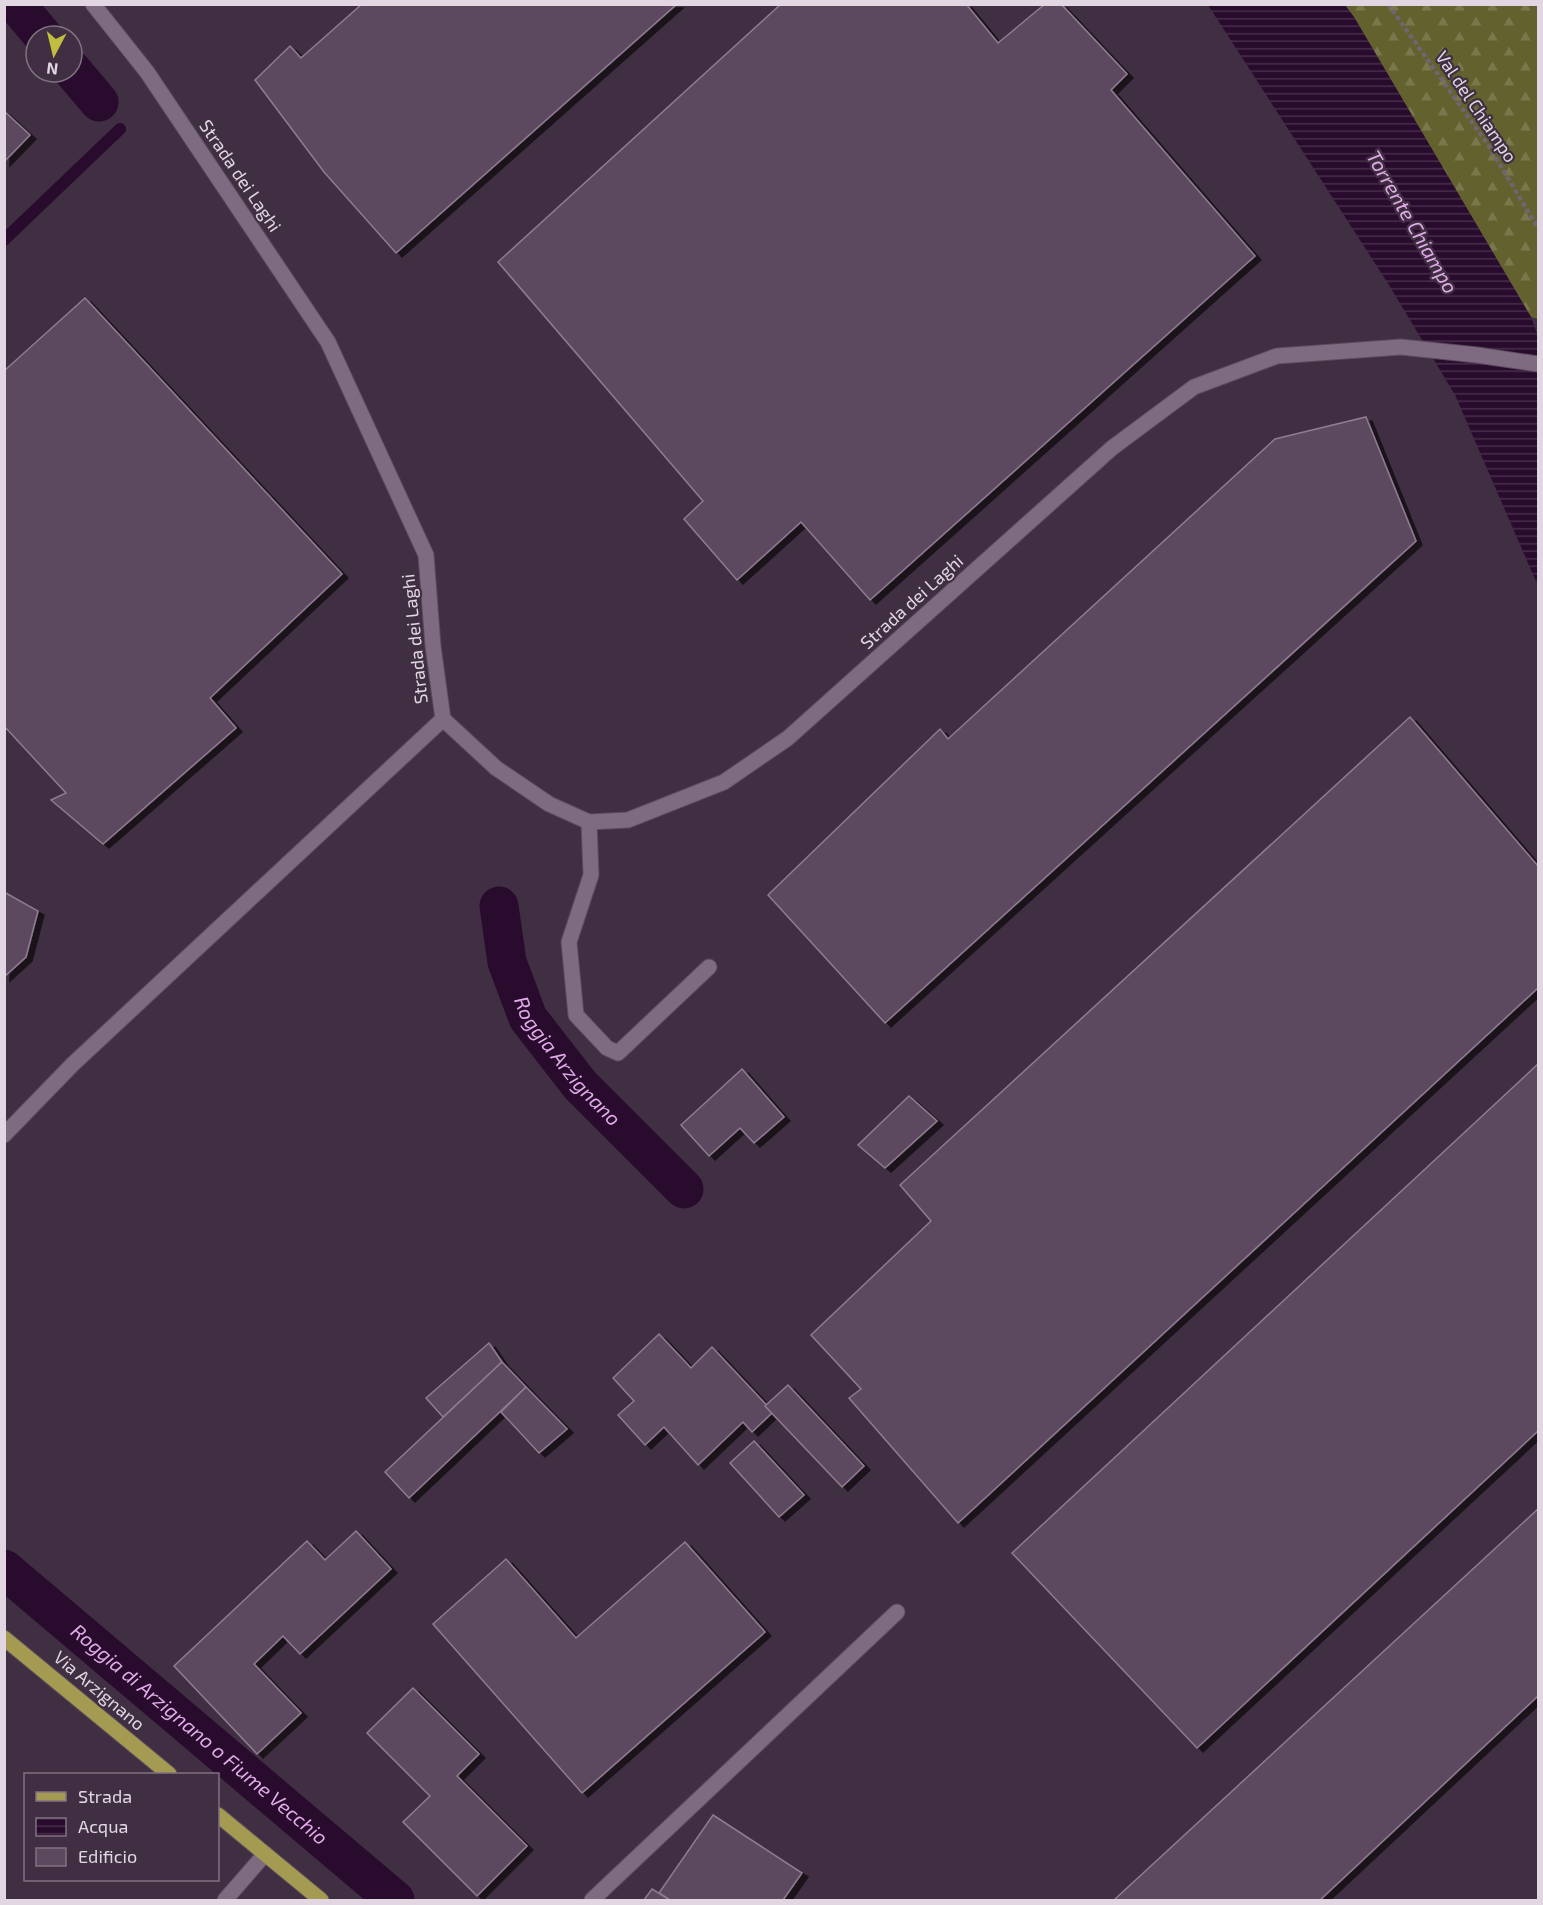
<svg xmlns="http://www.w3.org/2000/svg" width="1543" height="1905" viewBox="0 0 1543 1905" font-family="'Exo 2',sans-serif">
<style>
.forest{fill:url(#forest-firs)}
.water{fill:url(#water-rules)}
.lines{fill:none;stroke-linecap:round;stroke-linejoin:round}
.stream{stroke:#290b2d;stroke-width:12}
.canal{stroke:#290b2d;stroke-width:39}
.building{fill:#5c495e;stroke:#8f7b91;stroke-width:1.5;filter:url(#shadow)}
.minor-casing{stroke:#5a4c5c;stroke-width:17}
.major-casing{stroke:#5a4c5c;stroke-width:17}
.path{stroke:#736475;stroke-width:4;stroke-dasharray:4.5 3;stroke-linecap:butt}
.minor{stroke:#7e6b81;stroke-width:15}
.major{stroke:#a49a51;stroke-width:15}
.labels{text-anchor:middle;stroke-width:4.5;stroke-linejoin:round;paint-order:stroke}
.street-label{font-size:18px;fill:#e1d6e2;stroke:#402f42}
.water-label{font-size:20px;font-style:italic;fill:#e1ace9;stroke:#402f42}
</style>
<defs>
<pattern id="forest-firs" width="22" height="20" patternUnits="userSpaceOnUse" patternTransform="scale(1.5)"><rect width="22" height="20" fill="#63622f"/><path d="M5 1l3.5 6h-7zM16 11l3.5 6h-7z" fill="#79784d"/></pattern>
<pattern id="water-rules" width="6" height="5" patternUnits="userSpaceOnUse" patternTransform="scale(1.5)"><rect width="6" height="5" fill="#290b2d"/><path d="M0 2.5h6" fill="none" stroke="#482e4b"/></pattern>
<filter id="shadow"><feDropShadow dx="6" dy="4" stdDeviation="0" flood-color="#0009"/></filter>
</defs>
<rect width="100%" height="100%" fill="#402f42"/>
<!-- forest -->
<path class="forest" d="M1345,5H1538V319L1531,317L1354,17Z"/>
<!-- water -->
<path class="water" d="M1208,5H1345L1354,17L1531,317L1538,336V586L1455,395L1389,285Z"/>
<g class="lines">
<!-- stream -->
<path class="stream" d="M4,240L120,129"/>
<!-- canal -->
<g class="canal">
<path d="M16,4L43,36"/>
<path d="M72,70L99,102"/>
<path id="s1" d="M499,906L507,962L528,1018L580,1085L684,1189"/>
<path id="s2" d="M4,1569L395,1900"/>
</g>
</g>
<!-- building -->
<g class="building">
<path d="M362,4H677L396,253L324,172L255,80L290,46L301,58Z"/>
<path d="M781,4H966L998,43L1045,4H1061L1127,74L1111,90L1255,256L870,600L801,522L737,580L684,519L703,501L498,262Z"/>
<path d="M4,111L30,135L4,162Z"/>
<path d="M85,298L342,574L210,698L236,728L103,844L51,800L66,793L4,726V371Z"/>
<path d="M1366,417L1416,541L885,1023L768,895L940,729L948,739L1275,439Z"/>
<path d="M1410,717L1538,866V988L958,1523L849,1398L861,1389L811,1335L931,1221L900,1185Z"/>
<path d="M4,892L38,911L26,957L4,977Z"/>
<path d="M1538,1064V1431L1197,1748L1012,1553Z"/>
<path d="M742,1069L784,1117L754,1143L740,1128L709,1156L681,1125Z"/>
<path d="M909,1096L937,1121L885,1168L858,1145Z"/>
<path d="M659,1334L691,1368L712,1347L773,1412L752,1432L743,1422L698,1465L664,1427L645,1445L618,1415L634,1401L613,1378Z"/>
<path d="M489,1343L502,1362L443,1417L426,1398Z"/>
<path d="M502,1362L526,1387L409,1498L385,1472Z"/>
<path d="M788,1385L864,1466L842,1487L765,1406Z"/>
<path d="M526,1387L567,1429L539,1453L501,1412Z"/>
<path d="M754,1441L804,1495L779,1517L730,1463Z"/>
<path d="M1538,1509V1696L1320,1900H1114Z"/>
<path d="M356,1531L391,1569L300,1654L283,1636L254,1664L301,1713L257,1754L174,1666L307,1541L325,1560Z"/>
<path d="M685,1542L765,1632L582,1793L433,1624L506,1559L576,1638Z"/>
<path d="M413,1688L479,1754L457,1776L527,1846L477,1896L403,1822L430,1796L367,1733Z"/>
<path d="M713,1815L802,1873L783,1900H670L659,1893Z"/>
<path d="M652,1889L670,1900H644Z"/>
</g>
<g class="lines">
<defs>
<g id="minor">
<path d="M93,4L147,72L328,342L426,555L433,646L443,719L496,768L549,804L589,822L628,820L724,782L788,738L1112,448L1194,387L1277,356L1401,347L1477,355L1538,364"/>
<path d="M589,822L591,875L569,942L576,1015L607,1048L618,1053L709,967"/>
<path d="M4,1135L73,1064L443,719"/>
<path d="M225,1900L265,1854"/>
<path d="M592,1900L897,1612"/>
</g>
<g id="major">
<path d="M4,1638L169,1774"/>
<path d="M218,1815L321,1900"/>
</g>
</defs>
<!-- minor casing -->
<use href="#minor" class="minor-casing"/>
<!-- major casing -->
<use href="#major" class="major-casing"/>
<!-- path -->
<path class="path" d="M1388,4L1488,145L1538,228"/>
<!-- minor -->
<use href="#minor" class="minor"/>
<!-- major -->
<use href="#major" class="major"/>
</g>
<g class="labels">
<!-- street labels -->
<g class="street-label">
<text transform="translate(1476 107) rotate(56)" y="6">Val del Chiampo</text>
<text transform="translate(240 176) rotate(56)" y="6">Strada dei Laghi</text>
<text transform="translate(912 602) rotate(-42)" y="6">Strada dei Laghi</text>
<text transform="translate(415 639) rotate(-96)" y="6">Strada dei Laghi</text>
<text transform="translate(99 1691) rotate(40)" y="6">Via Arzignano</text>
</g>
<!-- water labels -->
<g class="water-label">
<text transform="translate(1412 222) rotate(60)" y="7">Torrente Chiampo</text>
<text dy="7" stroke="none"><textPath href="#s1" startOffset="174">Roggia Arzignano</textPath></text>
<text dy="7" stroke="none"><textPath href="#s2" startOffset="256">Roggia di Arzignano o Fiume Vecchio</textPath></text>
</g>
</g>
<!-- border -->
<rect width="1543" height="1905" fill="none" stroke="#e1d6e2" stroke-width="12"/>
<!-- legend -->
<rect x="24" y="1773" width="195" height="108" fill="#402f42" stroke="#807282" stroke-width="1.5"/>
<rect x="36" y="1792" width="30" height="9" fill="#a49a51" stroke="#807282" stroke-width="1.5"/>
<text x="78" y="1803" font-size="18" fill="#e1d6e2">Strada</text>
<rect x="36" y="1818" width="30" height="18" fill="url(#water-rules)" stroke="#807282" stroke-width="1.5"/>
<text x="78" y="1833" font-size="18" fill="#e1d6e2">Acqua</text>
<rect x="36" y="1848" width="30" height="18" fill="#5c495e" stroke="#807282" stroke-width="1.5"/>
<text x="78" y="1863" font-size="18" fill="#e1d6e2">Edificio</text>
<!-- north arrow -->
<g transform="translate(54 54) rotate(187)"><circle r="28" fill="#402f42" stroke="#807282" stroke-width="1.5"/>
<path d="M0-4.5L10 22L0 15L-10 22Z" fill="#c1bd40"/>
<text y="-9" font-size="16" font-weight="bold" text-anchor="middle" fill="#e1d6e2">N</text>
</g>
</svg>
